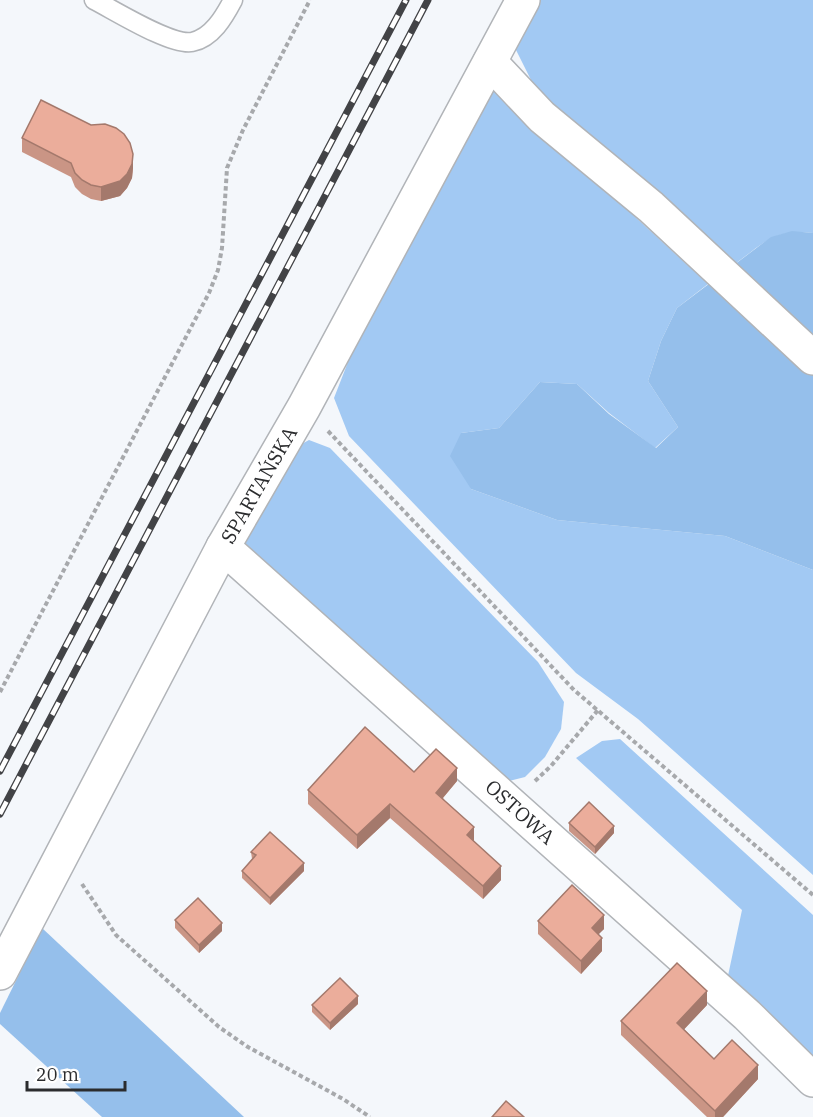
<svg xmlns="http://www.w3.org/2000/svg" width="813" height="1117" viewBox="0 0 813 1117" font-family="'IBM Plex Serif',serif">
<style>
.green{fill:#a2c9f3}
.forest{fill:#95bfeb}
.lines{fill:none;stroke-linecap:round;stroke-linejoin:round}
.lane-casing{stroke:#b1b4b8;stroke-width:21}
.street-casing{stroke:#b1b4b8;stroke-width:36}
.path{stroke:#a7a9ac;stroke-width:4;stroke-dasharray:4.5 3;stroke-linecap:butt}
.lane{stroke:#fff;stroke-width:18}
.street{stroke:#fff;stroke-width:33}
.rail-casing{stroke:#424346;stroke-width:7}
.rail{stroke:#fff;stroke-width:4.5;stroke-dasharray:14;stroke-linecap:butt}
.wall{fill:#ca9585}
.shaded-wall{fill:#a4796c}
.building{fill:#ebad9b;stroke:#a4796c;stroke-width:1.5}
.labels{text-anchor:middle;stroke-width:5;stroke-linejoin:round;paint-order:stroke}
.street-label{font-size:20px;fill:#2b2c2e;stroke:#fff}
</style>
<rect width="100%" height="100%" fill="#f4f7fb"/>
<!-- green -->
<g class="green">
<path d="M535,0H813V233C774,229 765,242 735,264L535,88L515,48Z"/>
<path d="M491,84L708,284L677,308L661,341L648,381L678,427L655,448L609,413L577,384L540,382L499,428L461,433L471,489L557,520L725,536L813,570V875L638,719L576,673L349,436L334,398L355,344Z"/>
<path d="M309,440L330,448L538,662L564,702L561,729L545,757L525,777L501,783L240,542L289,451Z"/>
<path d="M620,739L813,915V1067L726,985L742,910L576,758L602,741Z"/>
</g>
<!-- forest -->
<g class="forest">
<path d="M792,231L813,233V570L725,536L557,520L471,489L450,456L461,433L499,428L540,382L577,384L609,414L656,448L678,427L648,381L661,341L677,308L771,237Z"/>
<path d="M42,928L244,1117H102L0,1024V1013Z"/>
</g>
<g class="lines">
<defs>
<path id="lane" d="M94,0C114,10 171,46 192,42C212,38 224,17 233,0"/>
<g id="street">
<path d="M490,62L542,117L651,207L813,358"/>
<path d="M223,547L747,1015L813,1080"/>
<path d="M0,973L223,547L304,407L523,0"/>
</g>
</defs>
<!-- lane casing -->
<use href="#lane" class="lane-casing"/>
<!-- street casing -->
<use href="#street" class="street-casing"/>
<!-- path -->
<g class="path">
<path d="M328,431L574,690L813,895"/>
<path d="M0,692L209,293L218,270L222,248L227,168L243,130L310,0"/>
<path d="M535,781L551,766L598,710"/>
<path d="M82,884L116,935L219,1027L248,1047L343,1099L370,1117"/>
</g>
<!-- lane -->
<use href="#lane" class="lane"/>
<!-- street -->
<use href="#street" class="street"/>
<defs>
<g id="rail">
<path d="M0,771L406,0"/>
<path d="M0,814L428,0"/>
</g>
</defs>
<!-- rail casing -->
<use href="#rail" class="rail-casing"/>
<!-- rail -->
<use href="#rail" class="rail"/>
</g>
<!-- wall -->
<g class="wall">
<path d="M22,138L133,168L132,178L127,188L120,196L101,201L91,199L82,194L75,187L71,177L22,152Z"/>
<path d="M414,772L457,781L443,798L474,840V841L501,880L483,899L390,818L357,849L308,804V790Z"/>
<path d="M569,823L614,833L595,854L569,831Z"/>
<path d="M251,852L304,871L270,905L242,878V871L252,859Z"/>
<path d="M175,920L222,931L199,953L175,928Z"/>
<path d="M538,921L604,929L598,934L602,951L581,974L538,934Z"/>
<path d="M358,1004L330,1030L312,1012V1005Z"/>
<path d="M707,1005L684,1029L714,1059L758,1079L723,1117H707L621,1035V1021Z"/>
</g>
<!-- shaded-wall -->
<g class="shaded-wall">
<path d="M133,154V168L132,178L127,188L120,196L101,201V187Z"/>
<path d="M457,768V781L436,806V793Z"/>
<path d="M390,804V818L357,849V835Z"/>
<path d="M614,826V833L595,854V847Z"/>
<path d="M474,827V840L467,848V835Z"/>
<path d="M304,863V871L270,905V898Z"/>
<path d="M501,866V880L483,899V886Z"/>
<path d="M604,915V929L592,941V928Z"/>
<path d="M222,923V931L199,953V945Z"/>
<path d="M602,938V951L581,974V961Z"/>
<path d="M707,991V1005L677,1037V1023Z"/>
<path d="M358,996V1004L330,1030V1023Z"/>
<path d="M758,1065V1079L723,1117H715V1111Z"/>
</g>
<!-- building -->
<g class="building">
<path d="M41,100L91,125L105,124L116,128L124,134L130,143L133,154L132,164L127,174L120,181L101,187L91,185L82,180L75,173L71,163L22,138Z"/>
<path d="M365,727L414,772L436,749L457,768L436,793L474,827L467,835L501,866L483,886L390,804L357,835L308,790Z"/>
<path d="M589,802L614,826L595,847L569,823Z"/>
<path d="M270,832L304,863L270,898L242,871L256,855L251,852Z"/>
<path d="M572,885L604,915L592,928L602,938L581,961L538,921Z"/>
<path d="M198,898L222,923L199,945L175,920Z"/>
<path d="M677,963L707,991L677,1023L714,1059L732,1040L758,1065L715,1111L621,1021Z"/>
<path d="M340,978L358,996L330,1023L312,1005Z"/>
<path d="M506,1101L524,1117H492Z"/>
</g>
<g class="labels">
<!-- street labels -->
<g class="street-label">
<text transform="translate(259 485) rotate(-60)" y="7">SPARTAŃSKA</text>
<text transform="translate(520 812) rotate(42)" y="7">OSTOWA</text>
</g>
</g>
<!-- scale -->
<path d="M27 1081v9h98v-9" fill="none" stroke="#2b2c2e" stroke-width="3"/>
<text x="36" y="1081" font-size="18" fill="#2b2c2e" stroke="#ffffff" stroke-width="4.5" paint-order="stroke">20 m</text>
</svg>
